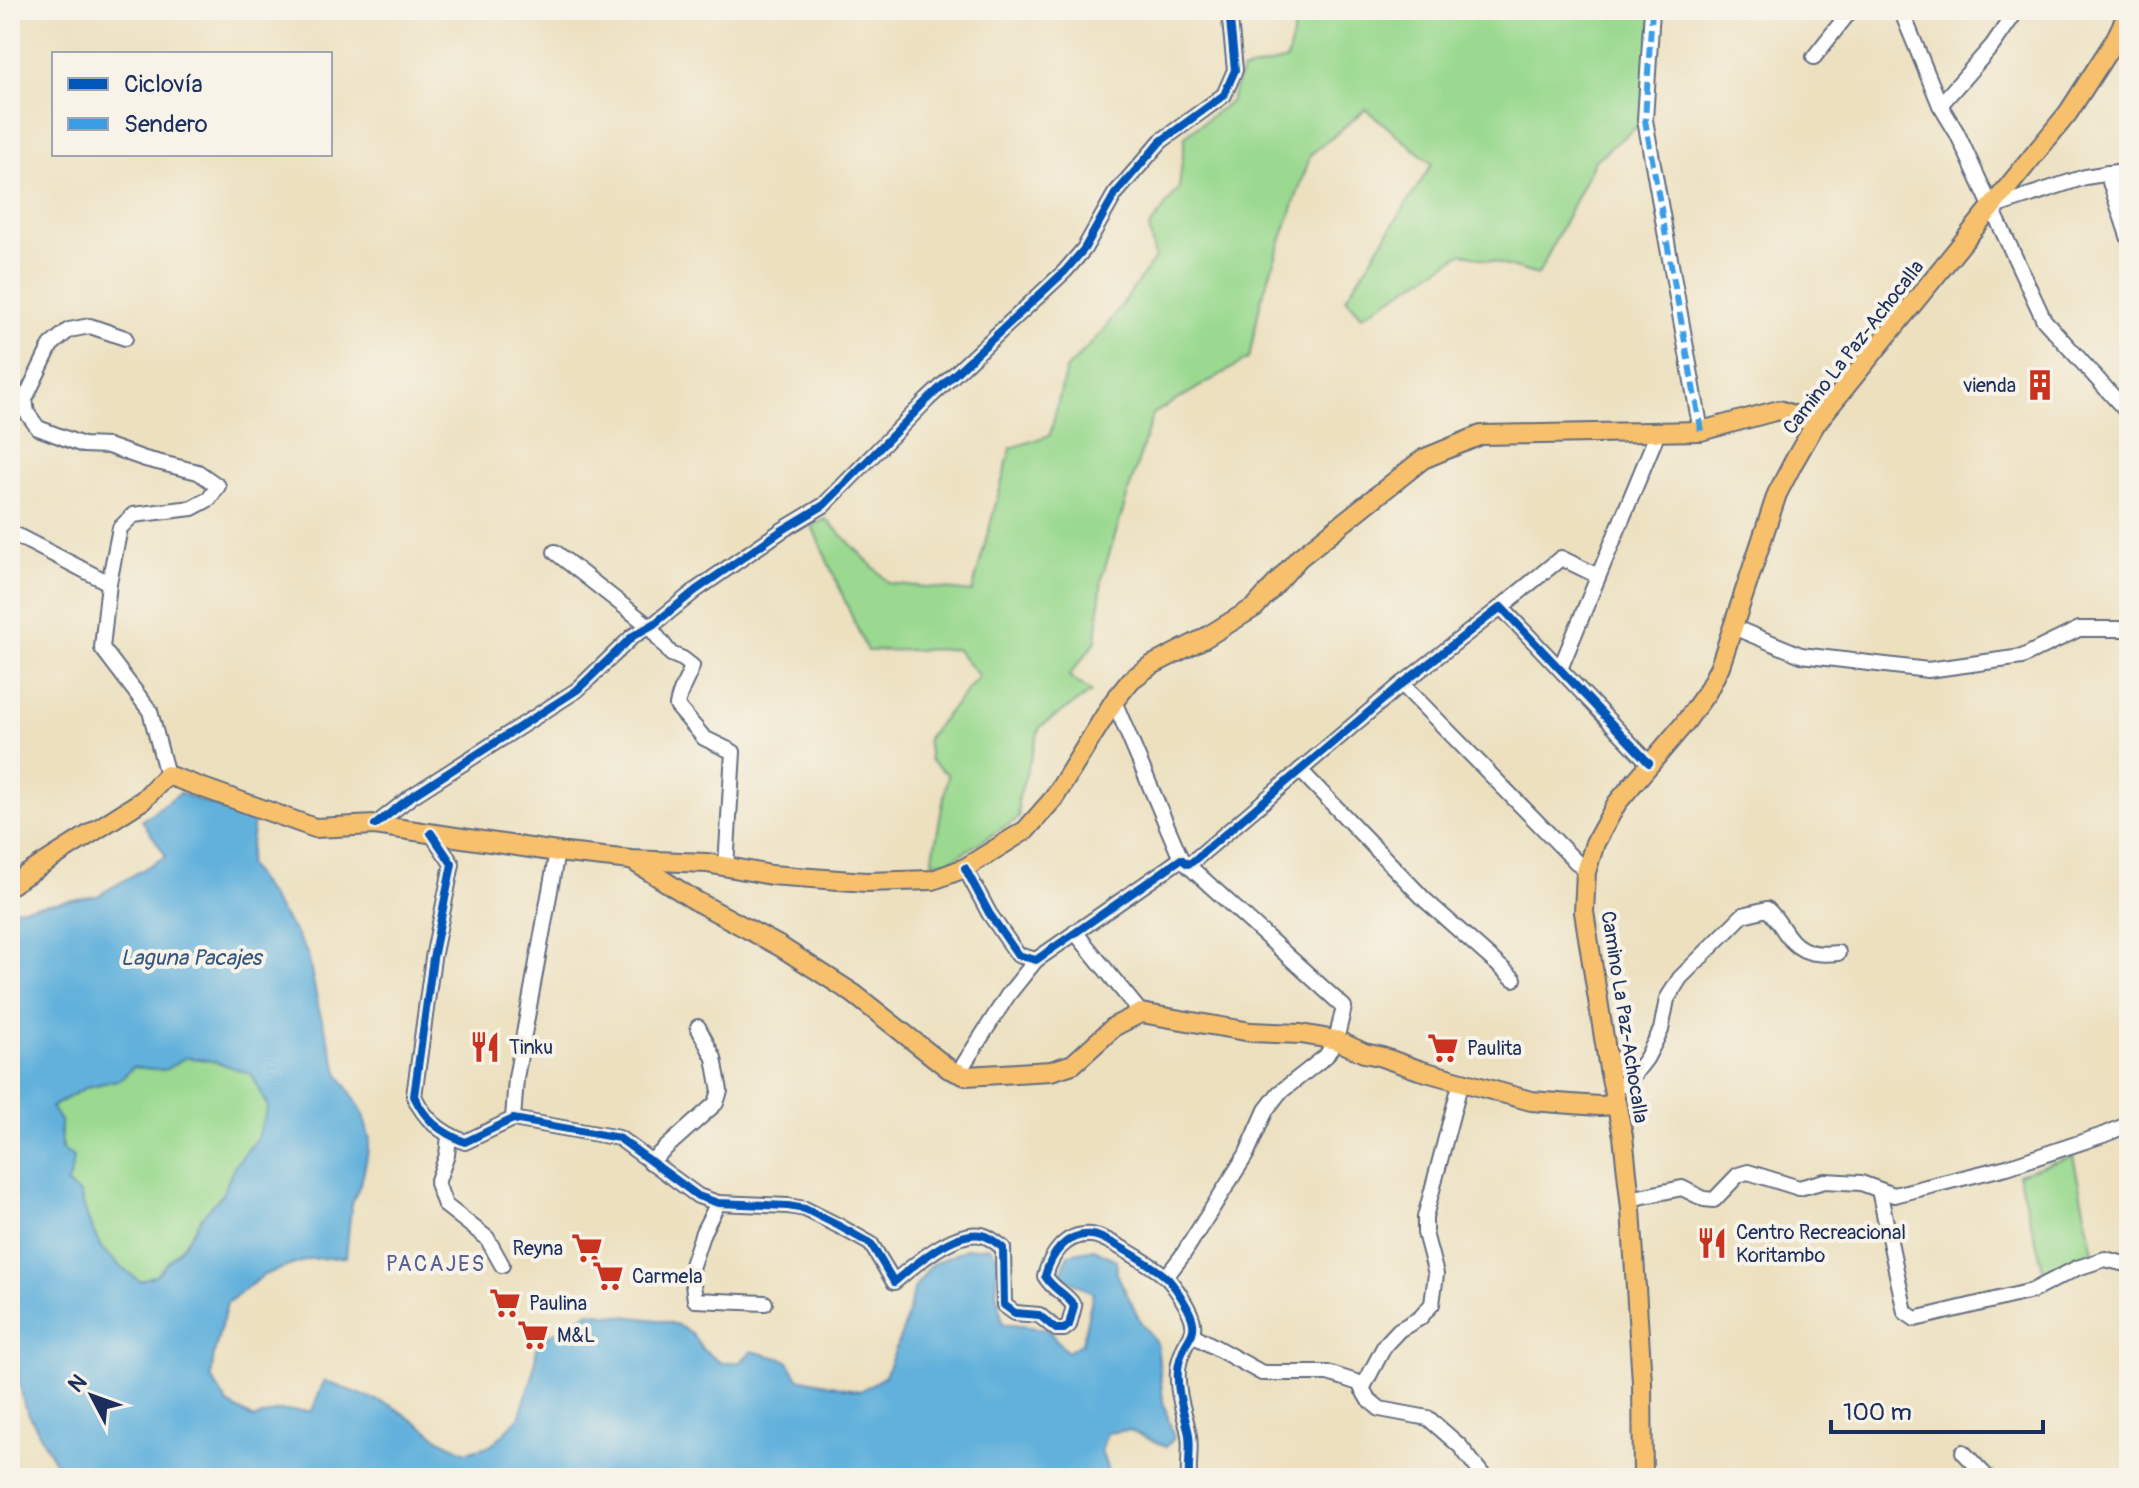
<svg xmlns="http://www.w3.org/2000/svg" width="2139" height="1488" viewBox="0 0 2139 1488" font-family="Pangolin,sans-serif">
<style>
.green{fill:#9ad98f;stroke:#5a8476;stroke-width:2}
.water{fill:#62b1dc;stroke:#3e709d;stroke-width:2;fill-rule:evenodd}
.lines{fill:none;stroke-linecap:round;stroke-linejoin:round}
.minor-casing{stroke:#646d80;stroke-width:18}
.major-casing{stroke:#646d80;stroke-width:22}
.minor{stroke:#fff;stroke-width:14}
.major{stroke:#f7c06c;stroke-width:18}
.quiet{stroke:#3b9de6;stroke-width:6;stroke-dasharray:12 6;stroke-linecap:butt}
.cycleway-casing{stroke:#f7f3e8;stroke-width:13}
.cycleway{stroke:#0057b8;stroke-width:8}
.labels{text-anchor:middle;stroke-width:8;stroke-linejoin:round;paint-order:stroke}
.street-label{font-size:20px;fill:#1b2f5e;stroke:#f7f3e8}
.poi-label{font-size:20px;fill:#1b2f5e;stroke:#f7f3e8;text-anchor:start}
.water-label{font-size:22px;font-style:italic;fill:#305684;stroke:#f7f3e8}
.neighbourhood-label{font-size:22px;letter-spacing:2px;fill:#545e92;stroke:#f7f3e8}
</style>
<rect width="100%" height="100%" fill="#f7f3e8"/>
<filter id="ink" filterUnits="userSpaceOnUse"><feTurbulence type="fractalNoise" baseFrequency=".0125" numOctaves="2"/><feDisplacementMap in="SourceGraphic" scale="16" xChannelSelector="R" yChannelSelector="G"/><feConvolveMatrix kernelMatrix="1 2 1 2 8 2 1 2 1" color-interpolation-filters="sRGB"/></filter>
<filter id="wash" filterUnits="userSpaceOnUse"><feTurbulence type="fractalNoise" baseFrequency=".006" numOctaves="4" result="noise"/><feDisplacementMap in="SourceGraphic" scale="32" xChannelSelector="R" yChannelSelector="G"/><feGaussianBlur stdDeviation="1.8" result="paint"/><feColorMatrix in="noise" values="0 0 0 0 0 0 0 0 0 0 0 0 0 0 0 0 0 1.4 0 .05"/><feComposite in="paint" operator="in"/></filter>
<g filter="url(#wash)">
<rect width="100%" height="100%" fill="#ece0bf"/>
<!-- green -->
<g class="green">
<path d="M1299,10H1652L1645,120L1595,160L1538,275L1463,253L1362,316L1346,298L1432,164L1366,109L1311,154L1261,300L1249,358L1153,414L1102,577L1096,641L1069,676L1091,692L1040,727L1018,800L1019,818L950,861L932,862L948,775L930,760L927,738L979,676L956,649L867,651L812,526L826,519L889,583L972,592L1011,448L1050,435L1066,370L1103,331L1155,258L1149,228L1179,188L1185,136L1230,102L1242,71L1287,60Z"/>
<path d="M186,1057L214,1061L251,1074L268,1107L256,1140L235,1165L222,1195L204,1214L183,1246L156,1275L140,1281L123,1269L101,1248L88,1220L80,1194L66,1184L60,1121L51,1108L87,1087L121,1079L133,1067L165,1070Z"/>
<path d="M2073,1156L2093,1252L2044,1272L2018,1174Z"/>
</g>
<!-- water -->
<path class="water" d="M180,793L254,821L248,865L296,934L308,955L319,1010L339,1074L362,1111L370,1140L363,1176L351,1207L346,1257L309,1259L264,1275L227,1303L214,1354L211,1377L228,1404L254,1419L277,1411H312L324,1381L392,1406L443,1441L466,1452L492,1445L519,1418L532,1378L538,1342L589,1312L658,1320L678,1325L693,1335L703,1350L722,1363L740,1362L752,1351L787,1360L798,1378L860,1391L885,1376L904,1327L914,1289L931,1265L966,1249L990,1247L1000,1259L996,1291L1003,1324L1047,1329L1067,1352L1082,1343L1093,1293L1061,1275L1068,1254L1094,1249L1116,1260L1117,1274L1140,1321L1157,1344L1163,1401L1174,1438L1166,1447L1129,1430L1107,1433L1101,1450L1110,1478H67L55,1463L24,1405L10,1334V910L97,896L166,856L142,820ZM186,1057L214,1061L251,1074L268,1107L256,1140L235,1165L222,1195L204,1214L183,1246L156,1275L140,1281L123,1269L101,1248L88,1220L80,1194L66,1184L70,1179L73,1157L61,1149L60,1121L51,1107L87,1087L121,1079L133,1067L165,1070Z"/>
</g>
<g filter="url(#ink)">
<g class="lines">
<defs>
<g id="minor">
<path d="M1652,10L1645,120L1701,431"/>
<path d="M1901,10L1940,105L1957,133L2044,320L2129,414"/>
<path d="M1814,57L1851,10"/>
<path d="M1940,105L1992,46L2017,10"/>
<path d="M2107,173L2129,239"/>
<path d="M1991,208L2085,177L2129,170"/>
<path d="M125,338L90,326L69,330L51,345L25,399L27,413L38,428L83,445L108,446L145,459L198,472L218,486L209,499L192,508L133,515L120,528L109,583L102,648L150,711L167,775"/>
<path d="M10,532L109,583"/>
<path d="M555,552L649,626L671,654L683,659L692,666C687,681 679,690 677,706L704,738L733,752L726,867"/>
<path d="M1501,607L1561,558L1598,576"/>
<path d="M1733,627L1801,655L1928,670L2022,657L2079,629H2129"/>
<path d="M1560,669L1658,432"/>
<path d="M1402,684L1586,872"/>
<path d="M1114,701L1181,859L1344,1007L1336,1040L1326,1056L1279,1093L1266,1110L1246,1155L1182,1256L1166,1277"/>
<path d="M1300,770L1425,900L1514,979"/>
<path d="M375,825L412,796L577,690L633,636L654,624L696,590L781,531L824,505L927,400L1065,271L1084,249L1115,194L1161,141L1224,95L1235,70L1229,10"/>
<path d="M431,833L452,864L433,958L414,1096C425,1120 440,1132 465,1142L513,1119L619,1138L698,1196L718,1203L788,1206L805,1209L839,1226L871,1244L894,1282C914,1265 954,1230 982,1235C990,1237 997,1243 1003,1248L1004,1305L1015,1313L1039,1315L1056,1329H1064L1069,1325L1074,1306C1065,1292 1054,1291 1045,1276C1051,1255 1065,1233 1091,1235C1104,1235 1154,1267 1165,1276C1174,1284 1192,1312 1193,1323C1195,1335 1186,1341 1183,1351C1179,1360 1177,1371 1178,1381C1178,1399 1186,1417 1189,1435C1191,1449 1188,1464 1189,1478"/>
<path d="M965,868L989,913L1018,955L1036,960L1181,859L1188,864L1192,862L1397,688L1501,607L1649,763"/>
<path d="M1075,932L1141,1013"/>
<path d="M958,1073L1008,995L1036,960"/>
<path d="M1613,1088L1628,1082L1646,1059L1661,1030L1667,999L1680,978L1743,915L1767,909C1776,917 1780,925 1787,935C1800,954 1817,955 1838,953"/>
<path d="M513,1119L516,1078L557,852"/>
<path d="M449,1136L447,1155L437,1183L445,1205L487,1238L502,1265"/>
<path d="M650,1162L716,1103L720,1091L714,1058L698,1027"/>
<path d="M1879,1190L1905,1312L1915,1319L2032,1291L2077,1268L2105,1259L2129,1265"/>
<path d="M1630,1199L1682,1188L1704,1199L1714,1200L1738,1175L1748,1172L1799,1188L1825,1181L1861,1183L1894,1195L2007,1167L2106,1134L2129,1124"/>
<path d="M718,1203L703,1232L691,1268L695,1300L765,1303"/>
<path d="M1193,1335L1262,1373H1328L1359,1383L1368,1399L1380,1409L1428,1418L1460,1446L1485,1478"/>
<path d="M1362,1389L1385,1345L1399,1330L1420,1318L1432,1304L1436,1274L1425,1233V1217L1461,1081"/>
<path d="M1963,1452L1988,1478"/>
</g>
<g id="major">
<path d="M633,861L696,901L781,947L854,994L949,1069L966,1076L1051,1071L1073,1064L1115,1026L1141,1013L1251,1032L1301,1034L1336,1040L1364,1053L1379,1056L1419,1070L1531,1101L1599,1106L1616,1105"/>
<path d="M10,885L143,800L167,775L315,828L375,825L557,852L631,860L707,863L771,875L866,882L933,880L965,868L1026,830L1054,798L1114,701L1131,680L1150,666L1203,639L1255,607L1299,558L1423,459L1481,435L1701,431L1779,410L1816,423"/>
<path d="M1643,1478L1642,1382L1631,1209L1623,1136L1609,1069L1584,912L1586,872L1595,843L1617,803L1684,724L1707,692L1720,666L1777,494L1793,463L1816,423L2068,113L2115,40L2129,11"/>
</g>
</defs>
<!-- minor casing -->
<use href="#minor" class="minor-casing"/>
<!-- major casing -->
<use href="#major" class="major-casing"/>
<!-- minor -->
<use href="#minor" class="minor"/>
<!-- major -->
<use href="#major" class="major"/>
<!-- quiet -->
<path class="quiet" d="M1652,10L1645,120L1701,431"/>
<defs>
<g id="cycleway">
<path d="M375,825L412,796L577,690L633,636L654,624L696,590L781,531L824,505L927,400L1065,271L1084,249L1115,194L1161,141L1224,95L1235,70L1229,10"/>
<path d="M431,833L452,864L433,958L414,1096C425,1120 440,1132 465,1142L513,1119L619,1138L698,1196L718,1203L788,1206L805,1209L839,1226L871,1244L894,1282C914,1265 954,1230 982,1235C990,1237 997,1243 1003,1248L1004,1305L1015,1313L1039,1315L1056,1329H1064L1069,1325L1074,1306C1065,1292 1054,1291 1045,1276C1051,1255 1065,1233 1091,1235C1104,1235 1154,1267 1165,1276C1174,1284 1192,1312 1193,1323C1195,1335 1186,1341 1183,1351C1179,1360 1177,1371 1178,1381C1178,1399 1186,1417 1189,1435C1191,1449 1188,1464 1189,1478"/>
<path d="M965,868L989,913L1018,955L1036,960L1181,859L1188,864L1192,862L1397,688L1501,607L1649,763"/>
</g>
</defs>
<!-- cycleway casing -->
<use href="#cycleway" class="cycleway-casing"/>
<!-- cycleway -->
<use href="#cycleway" class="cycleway"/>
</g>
</g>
<!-- icons -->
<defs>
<symbol id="building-bare" viewBox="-9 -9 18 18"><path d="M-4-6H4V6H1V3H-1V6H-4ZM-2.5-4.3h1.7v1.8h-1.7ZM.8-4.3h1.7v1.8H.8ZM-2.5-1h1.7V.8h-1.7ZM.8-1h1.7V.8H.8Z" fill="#c8321e" stroke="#f7f3e8" stroke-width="2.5" paint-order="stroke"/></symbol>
<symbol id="restaurant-bare" viewBox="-9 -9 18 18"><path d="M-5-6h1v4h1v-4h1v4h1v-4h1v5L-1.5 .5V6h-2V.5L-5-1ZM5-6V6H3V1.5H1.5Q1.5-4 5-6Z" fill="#c8321e" stroke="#f7f3e8" stroke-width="2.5" paint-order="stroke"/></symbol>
<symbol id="supermarket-bare" viewBox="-9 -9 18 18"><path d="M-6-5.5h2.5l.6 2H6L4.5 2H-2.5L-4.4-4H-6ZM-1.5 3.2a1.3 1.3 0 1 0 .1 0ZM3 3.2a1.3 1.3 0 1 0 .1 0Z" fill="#c8321e" stroke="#f7f3e8" stroke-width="2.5" paint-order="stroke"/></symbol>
</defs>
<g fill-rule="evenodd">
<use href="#building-bare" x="2018" y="363" width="44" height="44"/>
<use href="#restaurant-bare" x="463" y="1025" width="44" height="44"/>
<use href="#supermarket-bare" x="1421" y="1026" width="44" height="44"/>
<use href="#restaurant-bare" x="1690" y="1221" width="44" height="44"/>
<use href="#supermarket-bare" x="565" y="1226" width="44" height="44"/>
<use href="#supermarket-bare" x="586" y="1254" width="44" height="44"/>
<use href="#supermarket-bare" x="483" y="1281" width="44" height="44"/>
<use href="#supermarket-bare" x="511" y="1313" width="44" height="44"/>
</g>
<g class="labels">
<!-- street labels -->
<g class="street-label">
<text transform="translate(1853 347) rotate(-52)" y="7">Camino La Paz-Achocalla</text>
<text transform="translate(1625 1017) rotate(81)" y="7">Camino La Paz-Achocalla</text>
</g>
<!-- poi labels -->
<g class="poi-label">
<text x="2016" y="392" text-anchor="end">vienda</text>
<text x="509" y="1054">Tinku</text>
<text x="1467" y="1055">Paulita</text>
<text x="1736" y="1239">Centro Recreacional<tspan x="1736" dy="23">Koritambo</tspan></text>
<text x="563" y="1255" text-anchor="end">Reyna</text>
<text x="632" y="1283">Carmela</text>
<text x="529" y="1310">Paulina</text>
<text x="557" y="1342">M&amp;L</text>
</g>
<!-- water labels -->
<g class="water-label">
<text x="191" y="965">Laguna Pacajes</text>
</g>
<!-- neighbourhood labels -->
<g class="neighbourhood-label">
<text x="436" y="1271">PACAJES</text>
</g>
</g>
<!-- margin -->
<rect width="2139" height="1488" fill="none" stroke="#f7f3e8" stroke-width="40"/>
<!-- legend -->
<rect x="52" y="52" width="280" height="104" fill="#f7f3e8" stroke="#9fa5b1" stroke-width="2"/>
<rect x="68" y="78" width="40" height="12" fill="#0057b8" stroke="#9fa5b1" stroke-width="2"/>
<text x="124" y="92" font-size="24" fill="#1b2f5e">Ciclovía</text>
<rect x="68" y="118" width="40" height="12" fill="#3b9de6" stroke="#9fa5b1" stroke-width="2"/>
<text x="124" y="132" font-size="24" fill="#1b2f5e">Sendero</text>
<!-- north arrow -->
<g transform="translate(92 1396) rotate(311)" stroke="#f7f3e8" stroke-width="6" paint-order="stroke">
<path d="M0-6L14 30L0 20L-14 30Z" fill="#1b2f5e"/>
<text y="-12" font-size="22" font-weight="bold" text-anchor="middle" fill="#1b2f5e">N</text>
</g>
<!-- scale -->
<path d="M1831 1420v12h212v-12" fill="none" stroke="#1b2f5e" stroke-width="4"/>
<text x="1843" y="1420" font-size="24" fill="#1b2f5e" stroke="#f7f3e8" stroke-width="6" paint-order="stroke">100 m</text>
</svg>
